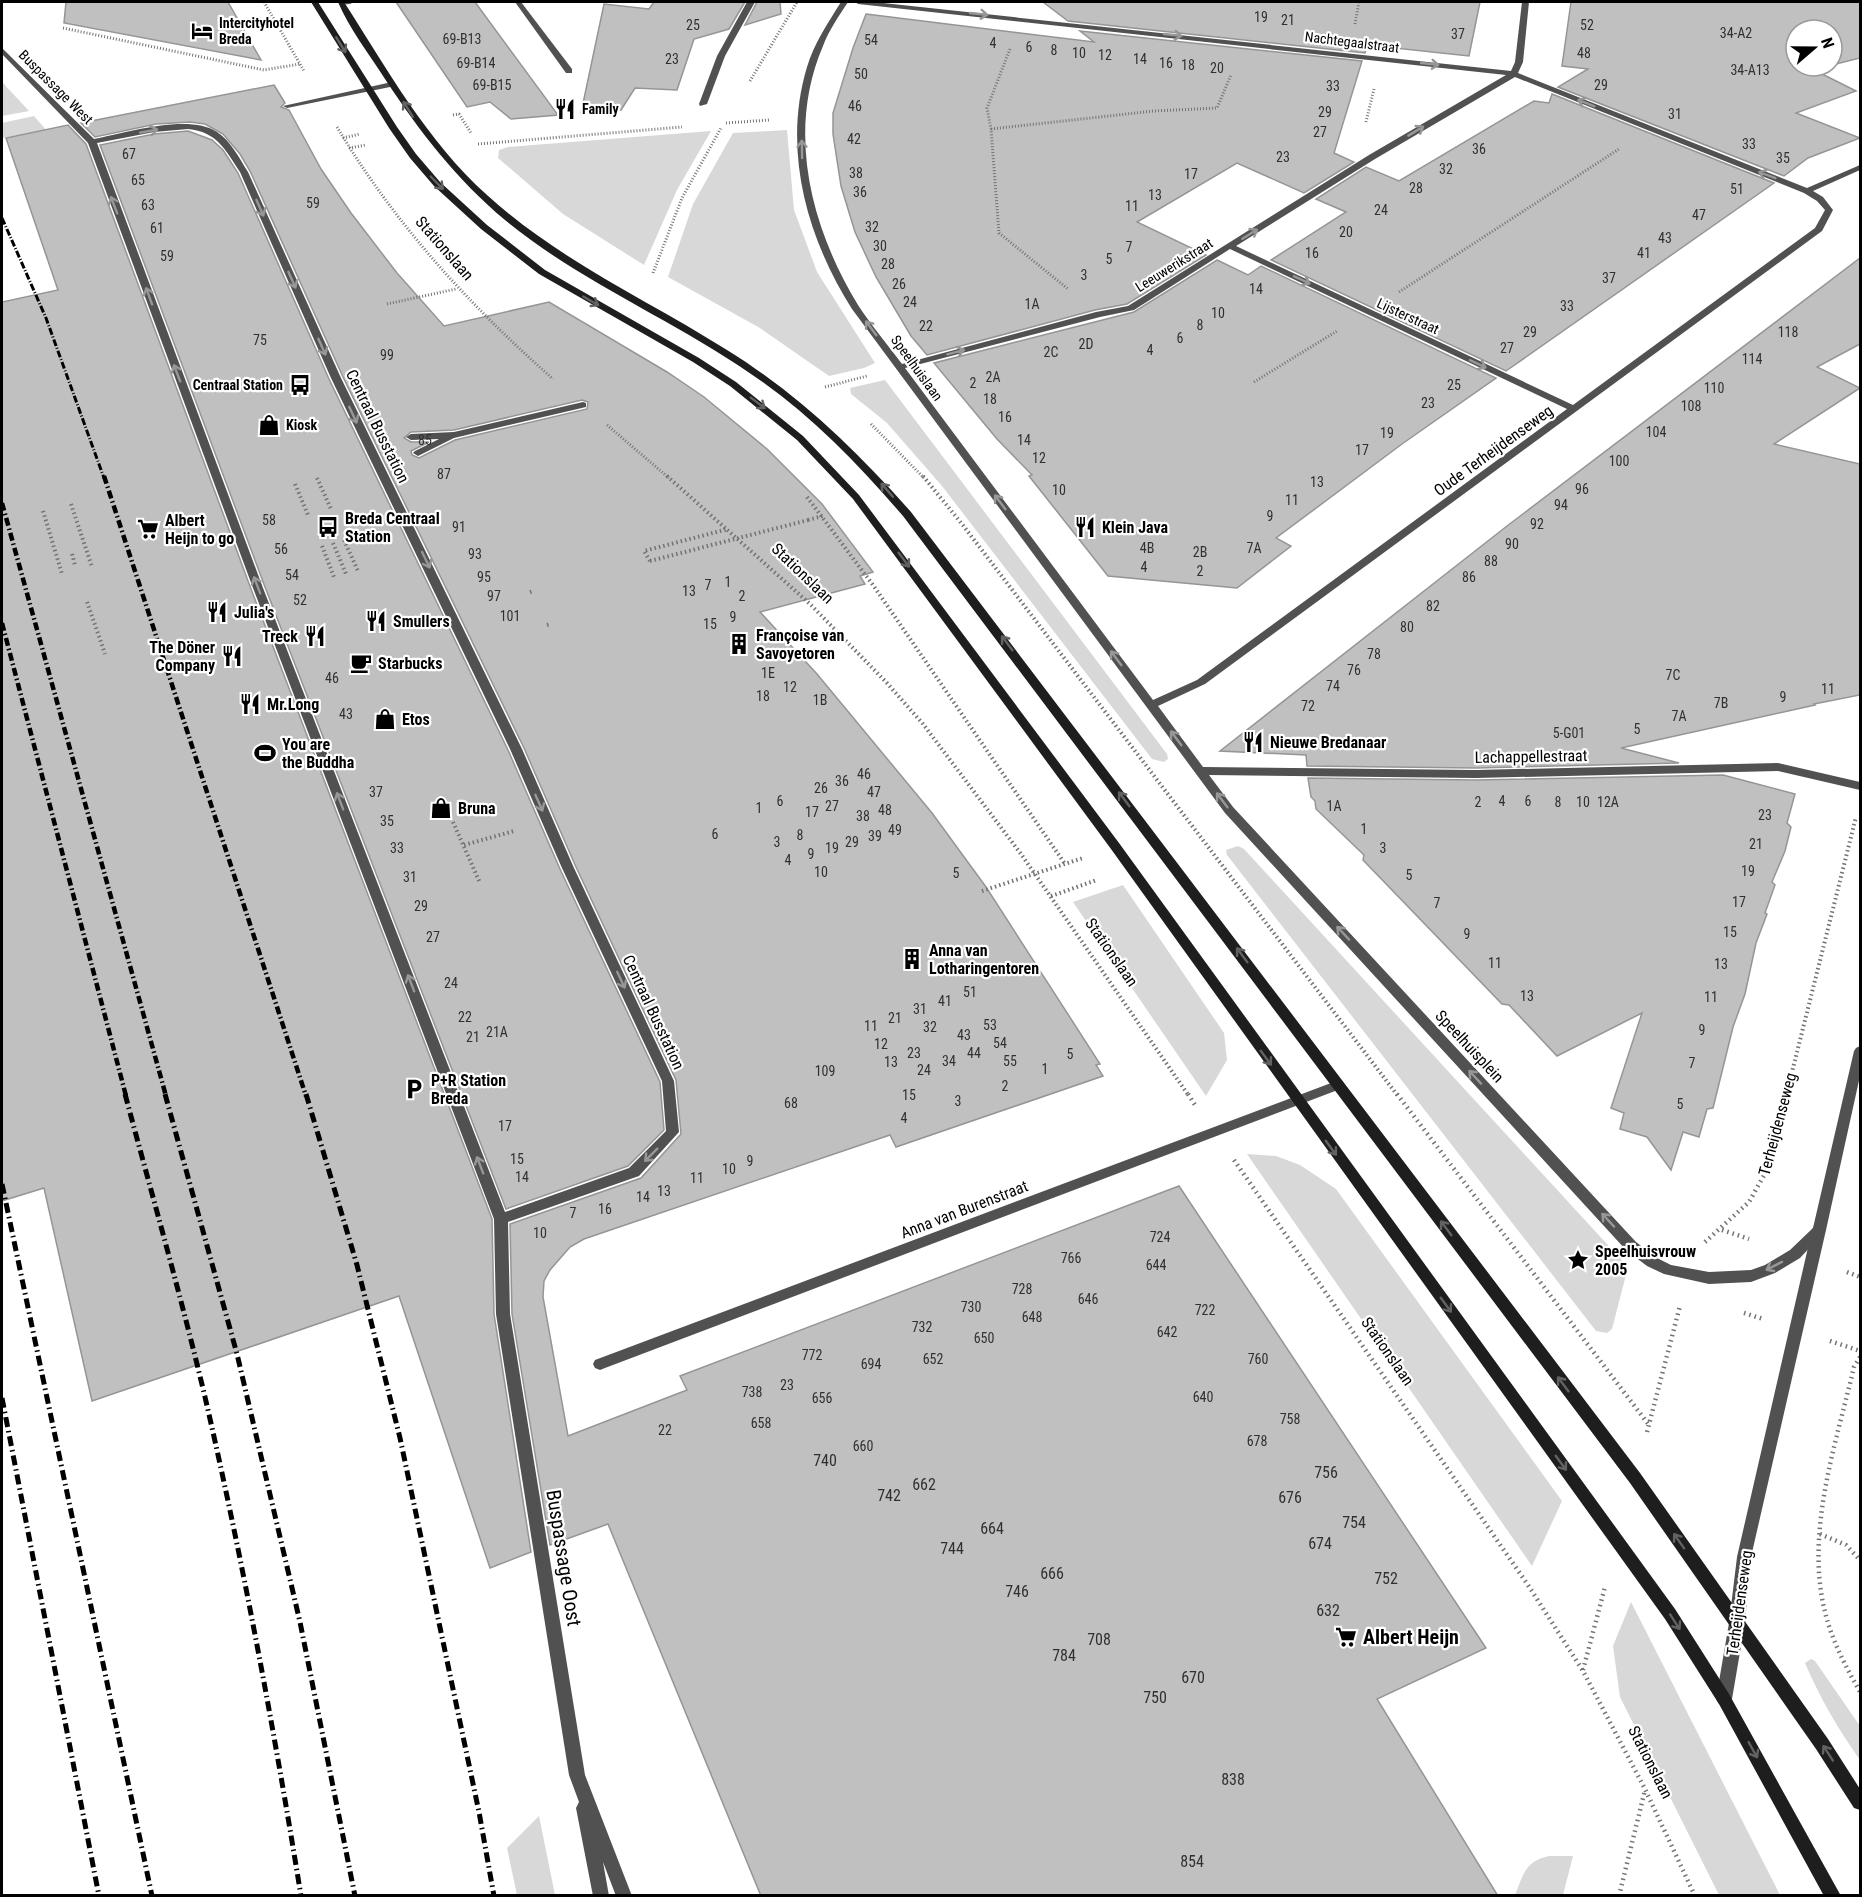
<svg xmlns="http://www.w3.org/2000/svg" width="1862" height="1897" viewBox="0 0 1862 1897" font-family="'Roboto Condensed',sans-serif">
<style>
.green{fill:#d8d8d8}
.building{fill:#c0c0c0;stroke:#959595;stroke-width:1.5;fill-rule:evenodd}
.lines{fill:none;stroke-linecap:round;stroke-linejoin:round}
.path-far2{stroke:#737373;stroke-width:3;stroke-dasharray:1 2;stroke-linecap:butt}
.path-far1{stroke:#737373;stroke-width:4;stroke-dasharray:1.5 3;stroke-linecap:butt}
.path{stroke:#737373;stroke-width:4.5;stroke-dasharray:1.5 4;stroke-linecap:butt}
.lane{fill:#515151;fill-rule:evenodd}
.street{fill:#515151;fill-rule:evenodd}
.secondary{fill:#1e1e1e;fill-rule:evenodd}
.rail-far2{stroke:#000;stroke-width:3;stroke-dasharray:7 2 1 2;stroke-linecap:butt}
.rail-far1{stroke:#000;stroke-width:4.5;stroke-dasharray:8 3 1.5 3;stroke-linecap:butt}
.rail{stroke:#000;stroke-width:5;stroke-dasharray:10 4 1.5 4;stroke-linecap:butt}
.path-bridge{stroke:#737373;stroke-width:4;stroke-dasharray:1.5 3;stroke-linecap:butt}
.oneway{stroke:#979797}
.oneway2{stroke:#626262}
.labels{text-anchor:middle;stroke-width:4.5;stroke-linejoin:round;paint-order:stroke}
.number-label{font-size:14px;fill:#303030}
.far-poi-label{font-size:14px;font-weight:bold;fill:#000;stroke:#fff;text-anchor:start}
.far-street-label{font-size:14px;fill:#000;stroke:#fff}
.street-label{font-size:16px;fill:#000;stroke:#fff}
.poi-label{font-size:16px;font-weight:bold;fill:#000;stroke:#fff;text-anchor:start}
.near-number-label{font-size:16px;fill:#303030}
.near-street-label{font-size:20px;fill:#000;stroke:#fff}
.near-poi-label{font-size:20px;font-weight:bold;fill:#000;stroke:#fff;text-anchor:start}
</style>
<rect width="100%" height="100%" fill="#fff"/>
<!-- green -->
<g class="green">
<path d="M2,82L29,111L2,116Z"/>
<path d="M34,116L46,130L2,138V123Z"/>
<path d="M787,130L794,210L817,272L875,363L864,368L829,376L760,328L668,277L693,204L733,133Z"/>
<path d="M711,131L677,190L644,265L563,214L498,158L499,150L508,147Z"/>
<path d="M885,380L1167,754L1168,759L1164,762L1152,759L942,486L887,423L851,394L850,388Z"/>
<path d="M1238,846L1244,849L1628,1267L1612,1329L1607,1333L1596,1331L1227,855L1226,850Z"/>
<path d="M1123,885L1224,1033L1227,1060L1206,1096L1073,902Z"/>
<path d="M1247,1154L1276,1156L1300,1165L1336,1189L1562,1501L1532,1566Z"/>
<path d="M1631,1602L1780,1895H1719L1620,1697L1613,1646Z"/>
<path d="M1811,1659L1815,1661L1860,1726V1760C1838,1729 1820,1698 1805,1663Z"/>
<path d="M539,1816L555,1895H517L507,1848Z"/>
<path d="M1549,1856H1573L1563,1895H1515C1523,1875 1525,1861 1549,1856Z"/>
</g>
<!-- building -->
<g class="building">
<path d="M66,2H228L261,60L64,23Z"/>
<path d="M396,2H475L558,115L511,119L490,102L467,107Z"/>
<path d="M654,2H745L729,29L694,39L677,90L635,88L621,110L581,113L604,4L649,9Z"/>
<path d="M757,2H780L781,14L745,25Z"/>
<path d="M1043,2H1480L1469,56L1367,45L1365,53L1068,21Z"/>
<path d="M1571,2H1860V58L1832,65V30H1796V66H1829L1814,70L1856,91L1796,113L1860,138L1808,158L1784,176L1558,87L1588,69L1562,66Z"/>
<path d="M866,14L1094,42L1080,31L1362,61L1334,153L1354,162L1304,193L1237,163L1137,222L1206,255L1127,304L1095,310L927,355L911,336L876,277L855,232L841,186L833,134V113L853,48Z"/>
<path d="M274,85L285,103L281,107L289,110L321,169L351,213L397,273L444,326L549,302L667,372L704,397L767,449L822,504L873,572L860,576L865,584L760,612L817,674L932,813L986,887L1100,1064L1096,1065L1103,1076L896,1147L890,1135L584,1239L570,1247L550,1270L544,1281L543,1297L568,1436L687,1390L680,1376L1179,1186L1486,1648L1377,1699L1498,1896H761L608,1524L550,1545L512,1314L510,1224L641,1178L681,1134L676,1080L576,867L524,748L343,377L250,171L240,154L223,134L205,124L190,122L156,124L95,137L81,123ZM582,400L588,402L587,409L455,440L419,458L412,455L411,451L429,442H411L404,438L411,432L454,430Z"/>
<path d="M1552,94L1774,183L1506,371L1271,260L1346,212L1316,199L1366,167L1399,181L1534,101L1549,103Z"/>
<path d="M68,125L86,144L251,589L492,1219L494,1314L531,1552L490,1568L399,1296L92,1401L44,1188L2,1201V302L58,290L6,138Z"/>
<path d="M188,131L212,140L223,150L238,173L329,379L508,750L560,869L660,1082L664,1130L628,1166L506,1209L265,587L100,145L154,134Z"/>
<path d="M1860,258V344L1817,367L1860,388L1774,444L1860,464V695L1814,704L1815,705L1621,748L1679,763L1476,768L1307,766L1306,755L1220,751L1507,526Z"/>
<path d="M1217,260L1248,275L1261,266L1496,378L1402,444L1276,538L1291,546L1237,588L1108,576L1029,476L1032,475L997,439L934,363L1134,312Z"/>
<path d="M1723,775L1795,794L1787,823L1791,827L1785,851L1772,882L1775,885L1765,913L1767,914L1756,943L1745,994L1733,1027L1713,1108L1707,1109L1699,1137L1683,1132L1671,1170L1647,1137L1620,1129L1624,1113L1611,1108L1642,1013L1557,1056L1509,1005L1502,1004L1363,860L1364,855L1316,809L1315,801L1311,797L1308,778L1476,780Z"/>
</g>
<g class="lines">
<!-- path-far2 -->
<g class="path-far2">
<path d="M264,2L304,71"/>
<path d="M1355,24L1359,2"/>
<path d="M63,28L264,70L300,64"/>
<path d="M1010,49L987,108L991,129L999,233L1068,289"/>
<path d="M750,81L797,2"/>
<path d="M453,115L459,114L471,133"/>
<path d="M1366,122L1374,89"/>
<path d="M726,123L769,120"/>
<path d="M337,127C395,224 468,304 553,379"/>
<path d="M991,129L1154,111L1217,108L1231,75"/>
<path d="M343,138L360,134"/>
<path d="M478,144L682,127"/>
<path d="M349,148L366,145"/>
<path d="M653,273L682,198L721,128"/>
<path d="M1399,292L1619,149"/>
<path d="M387,304L456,289"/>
<path d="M1254,382L1337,331"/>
<path d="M825,387L867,376"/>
<path d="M871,424L924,478"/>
<path d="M607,425L669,478"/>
</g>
<!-- path-far1 -->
<g class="path-far1">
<path d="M667,476L811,605L887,683L923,724L1021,854L1189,1096"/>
<path d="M923,476L962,524L1398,1096"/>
<path d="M317,478L331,509"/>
<path d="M295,484L308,515"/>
<path d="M807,497L873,585L1065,864"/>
<path d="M71,504L92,567"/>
<path d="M43,511L62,574"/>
<path d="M808,520L823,516"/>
<path d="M344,540L358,571"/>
<path d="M333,543L346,574"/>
<path d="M322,546L334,577"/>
<path d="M72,554L75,565"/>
<path d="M650,561L644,551L728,529"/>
<path d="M530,592L533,591"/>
<path d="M87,602L105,654"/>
<path d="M547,625L551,624"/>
<path d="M453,822L480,883"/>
<path d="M464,845L514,831"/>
<path d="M982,891L1083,858"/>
<path d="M1051,896L1097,880"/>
<path d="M1786,1096L1856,817"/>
</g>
<!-- path -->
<g class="path">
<path d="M1188,1094L1195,1105"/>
<path d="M1397,1094L1649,1425"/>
<path d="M1234,1160L1528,1585L1583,1671L1645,1789L1695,1896"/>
<path d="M1722,1230L1749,1239"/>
<path d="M1705,1242L1749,1202L1767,1170L1786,1094"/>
<path d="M1847,1272L1860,1277"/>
<path d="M1744,1313L1763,1319"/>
<path d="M1830,1341L1860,1351"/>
<path d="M1860,1357L1854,1367C1836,1444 1805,1532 1825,1612C1832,1641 1846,1667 1860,1692"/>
<path d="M1647,1432L1680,1306"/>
<path d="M1820,1534L1846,1545L1860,1560"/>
<path d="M1583,1670L1605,1587"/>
<path d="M1619,1896L1645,1790"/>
</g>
<!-- lane -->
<g class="lane">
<path d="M339,2H354L350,4L339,5Z"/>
<path d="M515,2H521L572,69V73H566Z"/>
<path d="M2,48L94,139C125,133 189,113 217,132C231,141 239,158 248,172L341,378L522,749L574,868L674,1081L679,1132L639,1176L508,1222L510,1314L585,1775L632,1896H616L603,1862L609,1896H593L576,1808L579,1802L569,1775L496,1314L494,1219L253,588L88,143L2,54ZM188,129C217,132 225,149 240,172L331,378L510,749L562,868L662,1081L666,1131L629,1168L505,1212L263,588L97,143L154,132Z"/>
<path d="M392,82H395V86L287,108L283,106Z"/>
<path d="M1339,1080L1343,1082L1345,1085L1343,1088L605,1368L600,1370L595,1368L593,1364L595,1360Z"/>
<path d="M1819,1225L1824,1226L1826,1230L1751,1557L1745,1623L1732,1699L1729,1704L1724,1706L1719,1704L1716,1699L1729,1623L1737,1557L1812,1230L1814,1226Z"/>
</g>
<!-- street -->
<g class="street">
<path d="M747,2H755L725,56L707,104L700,106L699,104L717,56Z"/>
<path d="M841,2H848C839,16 829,30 823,46C786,132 811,228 858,305C871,325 887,344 902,364L1096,312L1128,306L1369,155L1506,75L858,4L855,2H874L1511,71L1515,62L1522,2H1529L1523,62L1518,73L1807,188L1860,165V170L1813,191L1823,197L1833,210L1822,231L1205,684L1158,706L1203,767L1476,770L1778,763L1860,782V790L1778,771L1476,778L1209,775L1233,807L1636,1242L1657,1258L1671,1265L1709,1272L1751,1270L1765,1265L1790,1250L1813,1228L1854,1051L1856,1048L1860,1046V1076L1826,1230L1800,1258L1775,1273L1751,1282L1709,1284L1664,1274L1647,1266L1626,1250L1225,813L852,309C807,238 782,150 807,67C814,43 828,23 841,2ZM1515,77L1804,193L1817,201L1825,210L1815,228L1573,405L1236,246L1375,159ZM1230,249L1567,409L1197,680L1153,700L905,368L1100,317L1134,310Z"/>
<path d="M583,402L586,403V407L454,438L418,456L413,453L415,451L439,439L411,440L406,437L411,434L454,432Z"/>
</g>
<!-- secondary -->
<g class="secondary">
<path d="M311,2H318L397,127L416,154L440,182L487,225L545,270L699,358L736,382L803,436L859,495L1119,843L1675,1609L1729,1694L1841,1896H1824L1719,1704L1665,1619L1111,849L853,499L797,440L730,386L693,362L539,274L481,229L434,186L410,158L389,128Z"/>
<path d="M338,2H344C387,69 427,141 487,195C558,260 646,299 727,350C798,394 856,450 911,512L1640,1473L1828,1739L1860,1789V1810L1854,1808L1816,1749L1630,1483L903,516C858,464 809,413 751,374C672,319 580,282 505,220C457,180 419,131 385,79C369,54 349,28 338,2Z"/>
</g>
<!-- rail-far2 -->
<path class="rail-far2" d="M2,218L46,318L104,478"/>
<!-- rail-far1 -->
<g class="rail-far1">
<path d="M104,476L306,1096"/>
<path d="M2,503L166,1096"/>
<path d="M2,623L126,1096"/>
</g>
<!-- rail -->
<g class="rail">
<path d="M125,1094C152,1195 181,1296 205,1397C243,1562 274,1729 301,1896"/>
<path d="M165,1094L237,1354L300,1622L355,1896"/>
<path d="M306,1094L357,1265L400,1438L479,1812L494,1896"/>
<path d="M2,1184L152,1896"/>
<path d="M2,1398L99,1896"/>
</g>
<!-- path-bridge -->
<path class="path-bridge" d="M650,561L808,520"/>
</g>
<!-- one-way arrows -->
<defs><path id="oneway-shaft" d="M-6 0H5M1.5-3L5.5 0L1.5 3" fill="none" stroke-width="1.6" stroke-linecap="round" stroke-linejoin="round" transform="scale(1.5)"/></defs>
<g class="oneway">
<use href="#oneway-shaft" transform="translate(979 14) rotate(6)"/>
<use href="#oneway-shaft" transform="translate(1173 35) rotate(6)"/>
<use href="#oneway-shaft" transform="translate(1430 64) rotate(6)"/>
<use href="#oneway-shaft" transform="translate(1586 103) rotate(-158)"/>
<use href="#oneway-shaft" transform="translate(149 131) rotate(-10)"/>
<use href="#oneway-shaft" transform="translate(1416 131) rotate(-31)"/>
<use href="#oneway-shaft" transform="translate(802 149) rotate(-91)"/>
<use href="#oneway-shaft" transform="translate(1767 175) rotate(-159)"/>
<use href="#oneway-shaft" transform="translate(114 205) rotate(-111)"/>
<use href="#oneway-shaft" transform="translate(260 208) rotate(66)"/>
<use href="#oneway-shaft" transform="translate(1250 234) rotate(-32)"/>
<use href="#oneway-shaft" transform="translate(292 280) rotate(66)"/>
<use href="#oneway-shaft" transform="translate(1302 280) rotate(25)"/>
<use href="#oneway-shaft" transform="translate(149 296) rotate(-110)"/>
<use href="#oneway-shaft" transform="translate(871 328) rotate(-126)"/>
<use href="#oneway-shaft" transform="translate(322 347) rotate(66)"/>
<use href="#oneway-shaft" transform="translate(956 352) rotate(-15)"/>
<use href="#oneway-shaft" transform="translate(1478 364) rotate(25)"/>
<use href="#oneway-shaft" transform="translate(177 373) rotate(-111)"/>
<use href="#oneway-shaft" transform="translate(353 415) rotate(65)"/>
<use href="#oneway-shaft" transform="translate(1000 502) rotate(-127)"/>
<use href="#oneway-shaft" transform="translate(426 560) rotate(64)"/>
<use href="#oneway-shaft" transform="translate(257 585) rotate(-111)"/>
<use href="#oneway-shaft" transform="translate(1116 658) rotate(-127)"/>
<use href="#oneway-shaft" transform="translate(1176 738) rotate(-127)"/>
<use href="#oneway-shaft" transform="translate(1222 800) rotate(-127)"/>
<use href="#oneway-shaft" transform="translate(340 801) rotate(-111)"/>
<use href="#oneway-shaft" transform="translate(539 803) rotate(66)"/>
<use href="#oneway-shaft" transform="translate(1343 933) rotate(-133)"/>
<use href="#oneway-shaft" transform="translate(621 980) rotate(65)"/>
<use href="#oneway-shaft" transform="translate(411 983) rotate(-111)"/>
<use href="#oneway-shaft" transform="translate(1475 1077) rotate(-133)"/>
<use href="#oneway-shaft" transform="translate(651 1155) rotate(135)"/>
<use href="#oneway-shaft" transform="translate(480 1165) rotate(-111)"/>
<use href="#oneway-shaft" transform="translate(1608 1220) rotate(-133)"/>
<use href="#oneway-shaft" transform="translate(1774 1266) rotate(153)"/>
</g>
<g class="oneway2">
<use href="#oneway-shaft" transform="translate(341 45) rotate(58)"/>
<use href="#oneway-shaft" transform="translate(408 109) rotate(-122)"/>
<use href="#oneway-shaft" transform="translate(437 183) rotate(46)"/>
<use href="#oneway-shaft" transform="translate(591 301) rotate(30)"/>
<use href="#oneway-shaft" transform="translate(758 403) rotate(37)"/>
<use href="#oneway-shaft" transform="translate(887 490) rotate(-131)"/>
<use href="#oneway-shaft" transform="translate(904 560) rotate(53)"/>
<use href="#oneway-shaft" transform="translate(1007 643) rotate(-127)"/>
<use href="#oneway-shaft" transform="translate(1124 799) rotate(-127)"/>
<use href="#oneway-shaft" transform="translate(1242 955) rotate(-127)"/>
<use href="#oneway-shaft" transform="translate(1266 1058) rotate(54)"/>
<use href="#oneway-shaft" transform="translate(1331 1148) rotate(54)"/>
<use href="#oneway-shaft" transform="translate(1446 1228) rotate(-127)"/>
<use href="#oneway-shaft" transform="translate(1446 1305) rotate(54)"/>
<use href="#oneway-shaft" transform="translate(1563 1384) rotate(-127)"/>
<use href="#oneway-shaft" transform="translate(1561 1463) rotate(54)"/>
<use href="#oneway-shaft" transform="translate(1679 1541) rotate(-125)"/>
<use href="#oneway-shaft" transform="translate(1675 1622) rotate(57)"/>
<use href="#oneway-shaft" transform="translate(1753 1750) rotate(61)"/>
<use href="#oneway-shaft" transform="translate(1828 1753) rotate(-123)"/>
</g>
<!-- icons -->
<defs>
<symbol id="hotel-bare" viewBox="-9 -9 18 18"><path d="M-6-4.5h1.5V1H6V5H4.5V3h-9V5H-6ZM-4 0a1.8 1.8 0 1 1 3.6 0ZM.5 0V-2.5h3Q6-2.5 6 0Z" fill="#000" stroke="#fff" stroke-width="2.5" paint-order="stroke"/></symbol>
<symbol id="restaurant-bare" viewBox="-9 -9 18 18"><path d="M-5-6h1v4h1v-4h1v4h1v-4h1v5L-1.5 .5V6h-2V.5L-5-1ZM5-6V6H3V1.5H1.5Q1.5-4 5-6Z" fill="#000" stroke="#fff" stroke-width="2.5" paint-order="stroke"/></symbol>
<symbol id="bus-bare" viewBox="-9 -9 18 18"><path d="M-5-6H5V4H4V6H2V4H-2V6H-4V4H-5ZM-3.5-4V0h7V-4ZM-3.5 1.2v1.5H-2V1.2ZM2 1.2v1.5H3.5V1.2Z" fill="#000" stroke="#fff" stroke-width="2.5" paint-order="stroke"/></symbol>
<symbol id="shop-bare" viewBox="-9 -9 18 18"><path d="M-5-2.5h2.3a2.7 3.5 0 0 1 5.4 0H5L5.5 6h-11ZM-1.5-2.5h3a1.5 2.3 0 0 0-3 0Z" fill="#000" stroke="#fff" stroke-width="2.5" paint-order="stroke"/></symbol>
<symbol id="supermarket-bare" viewBox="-9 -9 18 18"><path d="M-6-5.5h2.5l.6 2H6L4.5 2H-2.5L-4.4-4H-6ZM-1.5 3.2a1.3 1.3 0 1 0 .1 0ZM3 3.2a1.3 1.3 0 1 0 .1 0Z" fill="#000" stroke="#fff" stroke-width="2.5" paint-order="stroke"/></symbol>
<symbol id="building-bare" viewBox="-9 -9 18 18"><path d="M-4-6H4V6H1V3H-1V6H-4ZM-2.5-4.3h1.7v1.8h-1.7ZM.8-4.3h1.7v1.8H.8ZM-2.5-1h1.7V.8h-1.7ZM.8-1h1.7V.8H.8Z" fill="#000" stroke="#fff" stroke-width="2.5" paint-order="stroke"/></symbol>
<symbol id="cafe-bare" viewBox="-9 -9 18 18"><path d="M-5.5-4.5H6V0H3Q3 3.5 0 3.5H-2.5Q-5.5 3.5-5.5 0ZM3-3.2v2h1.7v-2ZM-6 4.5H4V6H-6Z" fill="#000" stroke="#fff" stroke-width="2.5" paint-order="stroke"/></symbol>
<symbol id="stadium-bare" viewBox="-9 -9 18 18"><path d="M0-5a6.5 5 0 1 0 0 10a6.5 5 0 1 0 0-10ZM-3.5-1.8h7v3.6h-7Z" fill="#000" stroke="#fff" stroke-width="2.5" paint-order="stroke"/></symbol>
<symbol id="parking-bare" viewBox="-9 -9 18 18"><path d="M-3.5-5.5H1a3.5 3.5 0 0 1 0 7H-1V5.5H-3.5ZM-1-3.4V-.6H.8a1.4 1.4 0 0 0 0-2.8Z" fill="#000" stroke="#fff" stroke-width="2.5" paint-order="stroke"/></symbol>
<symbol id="sight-bare" viewBox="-9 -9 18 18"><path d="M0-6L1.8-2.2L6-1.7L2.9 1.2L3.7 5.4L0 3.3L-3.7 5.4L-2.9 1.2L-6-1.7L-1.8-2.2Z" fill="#000" stroke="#fff" stroke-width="2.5" paint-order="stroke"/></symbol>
</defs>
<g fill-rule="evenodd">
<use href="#hotel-bare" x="187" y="16" width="30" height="30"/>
<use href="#restaurant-bare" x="550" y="94" width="30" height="30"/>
<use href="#bus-bare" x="285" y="370" width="30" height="30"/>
<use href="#shop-bare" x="254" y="410" width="30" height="30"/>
<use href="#bus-bare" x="313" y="512" width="30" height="30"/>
<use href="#restaurant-bare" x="1070" y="512" width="30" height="30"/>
<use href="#supermarket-bare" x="133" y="514" width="30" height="30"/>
<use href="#restaurant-bare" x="202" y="597" width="30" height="30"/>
<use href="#restaurant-bare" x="361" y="606" width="30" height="30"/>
<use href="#restaurant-bare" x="300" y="621" width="30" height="30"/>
<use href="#building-bare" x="724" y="629" width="30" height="30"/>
<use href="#restaurant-bare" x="217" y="641" width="30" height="30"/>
<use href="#cafe-bare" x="346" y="648" width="30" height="30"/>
<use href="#restaurant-bare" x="235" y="689" width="30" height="30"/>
<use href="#shop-bare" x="370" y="704" width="30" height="30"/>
<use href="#restaurant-bare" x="1238" y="727" width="30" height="30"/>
<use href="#stadium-bare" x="250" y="738" width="30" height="30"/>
<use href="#shop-bare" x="426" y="793" width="30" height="30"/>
<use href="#building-bare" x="897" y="944" width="30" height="30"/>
<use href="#parking-bare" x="399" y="1074" width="30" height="30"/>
<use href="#sight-bare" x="1563" y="1245" width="30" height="30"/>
<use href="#supermarket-bare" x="1331" y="1622" width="30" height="30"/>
</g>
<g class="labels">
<!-- number labels -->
<g class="number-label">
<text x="1261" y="22">19</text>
<text x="1288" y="25">21</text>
<text x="693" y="30">25</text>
<text x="1587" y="30">52</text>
<text x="1736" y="38">34-A2</text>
<text x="1458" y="39">37</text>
<text x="462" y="44">69-B13</text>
<text x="871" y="45">54</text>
<text x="993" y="48">4</text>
<text x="1029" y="52">6</text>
<text x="1054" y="55">8</text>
<text x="1079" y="58">10</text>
<text x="1584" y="58">48</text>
<text x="1105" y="60">12</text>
<text x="672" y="64">23</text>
<text x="1140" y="64">14</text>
<text x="476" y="68">69-B14</text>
<text x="1166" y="68">16</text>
<text x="1188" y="70">18</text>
<text x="1217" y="73">20</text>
<text x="1750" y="75">34-A13</text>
<text x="861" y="79">50</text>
<text x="492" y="90">69-B15</text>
<text x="1601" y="90">29</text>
<text x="1333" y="91">33</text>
<text x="855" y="111">46</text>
<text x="1325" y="117">29</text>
<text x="1675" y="119">31</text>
<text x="1320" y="137">27</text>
<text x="854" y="144">42</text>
<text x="1749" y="149">33</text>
<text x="1479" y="154">36</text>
<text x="129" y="159">67</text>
<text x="1283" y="162">23</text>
<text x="1783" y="163">35</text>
<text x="1446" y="174">32</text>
<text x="856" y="178">38</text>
<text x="1191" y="179">17</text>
<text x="138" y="185">65</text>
<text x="1416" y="193">28</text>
<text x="1737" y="194">51</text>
<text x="860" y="197">36</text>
<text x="1155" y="200">13</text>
<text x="313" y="208">59</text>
<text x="148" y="210">63</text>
<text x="1132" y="211">11</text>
<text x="1381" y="215">24</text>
<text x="1699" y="220">47</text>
<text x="872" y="232">32</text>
<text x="157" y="233">61</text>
<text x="1346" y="237">20</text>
<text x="1665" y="243">43</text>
<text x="880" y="251">30</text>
<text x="1129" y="252">7</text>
<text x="1312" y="258">16</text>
<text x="1644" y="258">41</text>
<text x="167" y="261">59</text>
<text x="1109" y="264">5</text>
<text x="888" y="269">28</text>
<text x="1084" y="280">3</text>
<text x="1609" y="283">37</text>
<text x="899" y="289">26</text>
<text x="1256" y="294">14</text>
<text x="910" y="307">24</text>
<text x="1032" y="309">1A</text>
<text x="1567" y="311">33</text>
<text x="1218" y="318">10</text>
<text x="1200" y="330">8</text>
<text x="926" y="331">22</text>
<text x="1530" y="337">29</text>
<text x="1788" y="337">118</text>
<text x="1180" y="343">6</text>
<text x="260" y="345">75</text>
<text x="1086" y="349">2D</text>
<text x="1507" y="353">27</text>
<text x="1150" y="355">4</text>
<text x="1051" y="357">2C</text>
<text x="387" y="360">99</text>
<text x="1752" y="364">114</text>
<text x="993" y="382">2A</text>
<text x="973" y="388">2</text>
<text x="1454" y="390">25</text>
<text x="1714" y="393">110</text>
<text x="990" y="404">18</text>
<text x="1428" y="408">23</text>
<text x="1691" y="411">108</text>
<text x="1005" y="422">16</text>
<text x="1656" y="437">104</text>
<text x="1387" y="438">19</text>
<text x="425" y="445">85</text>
<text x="1024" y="445">14</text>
<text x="1362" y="455">17</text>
<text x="1039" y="463">12</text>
<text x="1619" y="466">100</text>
<text x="444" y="479">87</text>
<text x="1317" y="487">13</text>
<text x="1582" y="494">96</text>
<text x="1059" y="495">10</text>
<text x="1292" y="505">11</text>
<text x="1561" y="510">94</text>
<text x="1270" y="521">9</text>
<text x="269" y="525">58</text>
<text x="1537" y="529">92</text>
<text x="459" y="532">91</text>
<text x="1512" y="549">90</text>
<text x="1147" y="553">4B</text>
<text x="1254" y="553">7A</text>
<text x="281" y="554">56</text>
<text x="1200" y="557">2B</text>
<text x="475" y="559">93</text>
<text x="1491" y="566">88</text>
<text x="1144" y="572">4</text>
<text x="1200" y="576">2</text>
<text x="292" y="580">54</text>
<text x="484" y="582">95</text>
<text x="1469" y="582">86</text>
<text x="728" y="587">1</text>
<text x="708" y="590">7</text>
<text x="689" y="596">13</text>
<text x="494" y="601">97</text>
<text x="742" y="601">2</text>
<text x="300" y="605">52</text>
<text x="1433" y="611">82</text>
<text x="510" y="621">101</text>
<text x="733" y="622">9</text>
<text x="710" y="629">15</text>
<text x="1407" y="632">80</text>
<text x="1374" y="659">78</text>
<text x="1354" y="675">76</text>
<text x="768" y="678">1E</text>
<text x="1673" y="680">7C</text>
<text x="332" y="683">46</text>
<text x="1333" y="691">74</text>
<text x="790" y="692">12</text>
<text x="1828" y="694">11</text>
<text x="763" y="701">18</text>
<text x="1783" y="702">9</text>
<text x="820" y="705">1B</text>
<text x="1721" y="708">7B</text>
<text x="1308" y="711">72</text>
<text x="346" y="719">43</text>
<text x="1679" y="721">7A</text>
<text x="1637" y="734">5</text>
<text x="1569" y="738">5-G01</text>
<text x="864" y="779">46</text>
<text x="842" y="786">36</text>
<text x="821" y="793">26</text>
<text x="376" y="797">37</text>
<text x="874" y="797">47</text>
<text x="780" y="806">6</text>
<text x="1502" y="806">4</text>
<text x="1528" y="806">6</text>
<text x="1478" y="807">2</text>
<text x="1558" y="807">8</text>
<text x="1583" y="807">10</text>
<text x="1608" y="807">12A</text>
<text x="832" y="811">27</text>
<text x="1334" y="811">1A</text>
<text x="759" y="813">1</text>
<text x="885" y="815">48</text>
<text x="812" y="817">17</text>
<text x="1765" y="820">23</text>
<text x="863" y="821">38</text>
<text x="387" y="826">35</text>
<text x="1364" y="834">1</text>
<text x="895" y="835">49</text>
<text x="715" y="839">6</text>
<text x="800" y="840">8</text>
<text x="875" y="841">39</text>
<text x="777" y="847">3</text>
<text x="852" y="847">29</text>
<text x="1756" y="849">21</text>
<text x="397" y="853">33</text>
<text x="832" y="853">19</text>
<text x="1383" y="853">3</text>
<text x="811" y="859">9</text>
<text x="788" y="865">4</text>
<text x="1748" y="876">19</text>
<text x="821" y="877">10</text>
<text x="956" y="878">5</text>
<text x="1409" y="880">5</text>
<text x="410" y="882">31</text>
<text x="1739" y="907">17</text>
<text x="1437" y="908">7</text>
<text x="421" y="911">29</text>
<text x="1730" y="937">15</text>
<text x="1467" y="939">9</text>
<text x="433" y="942">27</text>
<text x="1495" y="968">11</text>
<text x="1721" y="969">13</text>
<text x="451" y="988">24</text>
<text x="970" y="997">51</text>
<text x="1527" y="1001">13</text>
<text x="1711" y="1002">11</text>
<text x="945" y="1006">41</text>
<text x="920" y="1014">31</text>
<text x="465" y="1022">22</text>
<text x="895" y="1023">21</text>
<text x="990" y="1030">53</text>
<text x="871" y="1031">11</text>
<text x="930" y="1032">32</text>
<text x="1702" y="1035">9</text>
<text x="497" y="1037">21A</text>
<text x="964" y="1040">43</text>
<text x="473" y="1042">21</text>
<text x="1000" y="1048">54</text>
<text x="881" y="1049">12</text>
<text x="914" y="1058">23</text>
<text x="974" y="1058">44</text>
<text x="1070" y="1059">5</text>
<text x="949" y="1066">34</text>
<text x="1010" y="1066">55</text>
<text x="891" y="1067">13</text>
<text x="1692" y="1068">7</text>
<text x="1045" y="1074">1</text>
<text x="924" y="1075">24</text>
<text x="825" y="1076">109</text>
<text x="1005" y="1091">2</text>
<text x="909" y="1100">15</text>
<text x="958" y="1106">3</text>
<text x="791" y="1108">68</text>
<text x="1680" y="1109">5</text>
<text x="904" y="1123">4</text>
<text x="505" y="1131">17</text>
<text x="517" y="1164">15</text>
<text x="750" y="1166">9</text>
<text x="729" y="1174">10</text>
<text x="522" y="1182">14</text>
<text x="697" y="1183">11</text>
<text x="664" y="1196">13</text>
<text x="643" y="1202">14</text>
<text x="605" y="1214">16</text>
<text x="573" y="1218">7</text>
<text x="540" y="1238">10</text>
<text x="1160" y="1242">724</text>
<text x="1071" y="1263">766</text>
<text x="1156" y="1270">644</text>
<text x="1022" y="1294">728</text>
<text x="1088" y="1304">646</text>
<text x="971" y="1312">730</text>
<text x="1205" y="1315">722</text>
<text x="1032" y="1322">648</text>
<text x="922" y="1332">732</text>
<text x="1167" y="1337">642</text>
<text x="984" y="1343">650</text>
<text x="812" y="1360">772</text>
<text x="933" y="1364">652</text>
<text x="1258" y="1364">760</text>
<text x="871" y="1369">694</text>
<text x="787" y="1390">23</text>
<text x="752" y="1397">738</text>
<text x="1203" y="1402">640</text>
<text x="822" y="1403">656</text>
<text x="1290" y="1424">758</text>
<text x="761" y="1428">658</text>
<text x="665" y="1435">22</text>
<text x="1257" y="1446">678</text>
<text x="863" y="1451">660</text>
</g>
<!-- far-poi labels -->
<g class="far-poi-label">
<text x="219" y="28">Intercityhotel<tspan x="219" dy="16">Breda</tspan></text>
<text x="582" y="114">Family</text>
<text x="283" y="390" text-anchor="end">Centraal Station</text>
<text x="286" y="430">Kiosk</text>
</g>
<!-- far-street labels -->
<g class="far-street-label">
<text transform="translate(1352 42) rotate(7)" y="5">Nachtegaalstraat</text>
<text transform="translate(56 87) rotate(45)" y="5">Buspassage West</text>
<text transform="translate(1174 265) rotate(-32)" y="5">Leeuwerikstraat</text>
<text transform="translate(1408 316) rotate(25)" y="5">Lijsterstraat</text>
<text transform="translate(917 368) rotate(54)" y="5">Speelhuislaan</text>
</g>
<!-- street labels -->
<g class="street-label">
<text transform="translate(445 248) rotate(49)" y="6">Stationslaan</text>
<text transform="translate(378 426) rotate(64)" y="6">Centraal Busstation</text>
<text transform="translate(1493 450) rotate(-36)" y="6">Oude Terheijdenseweg</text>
<text transform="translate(803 573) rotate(44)" y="6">Stationslaan</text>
<text transform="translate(1531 756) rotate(-1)" y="6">Lachappellestraat</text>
<text transform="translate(1112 952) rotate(55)" y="6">Stationslaan</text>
<text transform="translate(654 1012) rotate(65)" y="6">Centraal Busstation</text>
<text transform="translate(1470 1046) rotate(47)" y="6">Speelhuisplein</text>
<text transform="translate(1777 1124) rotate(-75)" y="6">Terheijdenseweg</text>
<text transform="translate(964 1209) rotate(-21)" y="6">Anna van Burenstraat</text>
<text transform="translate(1388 1351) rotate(55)" y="6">Stationslaan</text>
<text transform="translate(1739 1603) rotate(-82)" y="6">Terheijdenseweg</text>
<text transform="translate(1651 1762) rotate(63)" y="6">Stationslaan</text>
</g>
<!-- poi labels -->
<g class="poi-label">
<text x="345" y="524">Breda Centraal<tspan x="345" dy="18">Station</tspan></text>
<text x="165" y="526">Albert<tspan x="165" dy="18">Heijn to go</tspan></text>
<text x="1102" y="533">Klein Java</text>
<text x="234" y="618">Julia's</text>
<text x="393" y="627">Smullers</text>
<text x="756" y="641">Françoise van<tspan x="756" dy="18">Savoyetoren</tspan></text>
<text x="298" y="642" text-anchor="end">Treck</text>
<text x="215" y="653" text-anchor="end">The Döner<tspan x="215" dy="18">Company</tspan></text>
<text x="378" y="669">Starbucks</text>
<text x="267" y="710">Mr.Long</text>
<text x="402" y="725">Etos</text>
<text x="1270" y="748">Nieuwe Bredanaar</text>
<text x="282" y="750">You are<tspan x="282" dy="18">the Buddha</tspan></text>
<text x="458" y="814">Bruna</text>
<text x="929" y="956">Anna van<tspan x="929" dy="18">Lotharingentoren</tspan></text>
<text x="431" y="1086">P+R Station<tspan x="431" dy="18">Breda</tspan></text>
<text x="1595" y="1257">Speelhuisvrouw<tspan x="1595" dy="18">2005</tspan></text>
</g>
<!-- near-number labels -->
<g class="near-number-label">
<text x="825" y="1466">740</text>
<text x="1326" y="1478">756</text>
<text x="924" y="1490">662</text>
<text x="889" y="1501">742</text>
<text x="1290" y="1503">676</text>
<text x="1354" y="1528">754</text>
<text x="992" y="1534">664</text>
<text x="1320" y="1549">674</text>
<text x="952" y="1554">744</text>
<text x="1052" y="1579">666</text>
<text x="1386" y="1584">752</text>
<text x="1017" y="1597">746</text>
<text x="1328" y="1616">632</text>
<text x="1099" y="1645">708</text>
<text x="1064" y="1661">784</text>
<text x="1193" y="1683">670</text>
<text x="1155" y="1703">750</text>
<text x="1233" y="1785">838</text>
<text x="1192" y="1867">854</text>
</g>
<!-- near-street labels -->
<g class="near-street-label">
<text transform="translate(564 1558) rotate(81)" y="7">Buspassage Oost</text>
</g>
<!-- near-poi labels -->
<g class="near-poi-label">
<text x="1363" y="1644">Albert Heijn</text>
</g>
</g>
<!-- border -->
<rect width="1862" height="1897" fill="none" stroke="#000000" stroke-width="6"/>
<!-- north arrow -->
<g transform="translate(1814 48) rotate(70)"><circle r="28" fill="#ffffff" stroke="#999999" stroke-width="1.5"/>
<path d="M0-4.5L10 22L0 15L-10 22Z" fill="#000000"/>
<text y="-9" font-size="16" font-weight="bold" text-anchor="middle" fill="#000000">N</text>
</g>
</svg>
